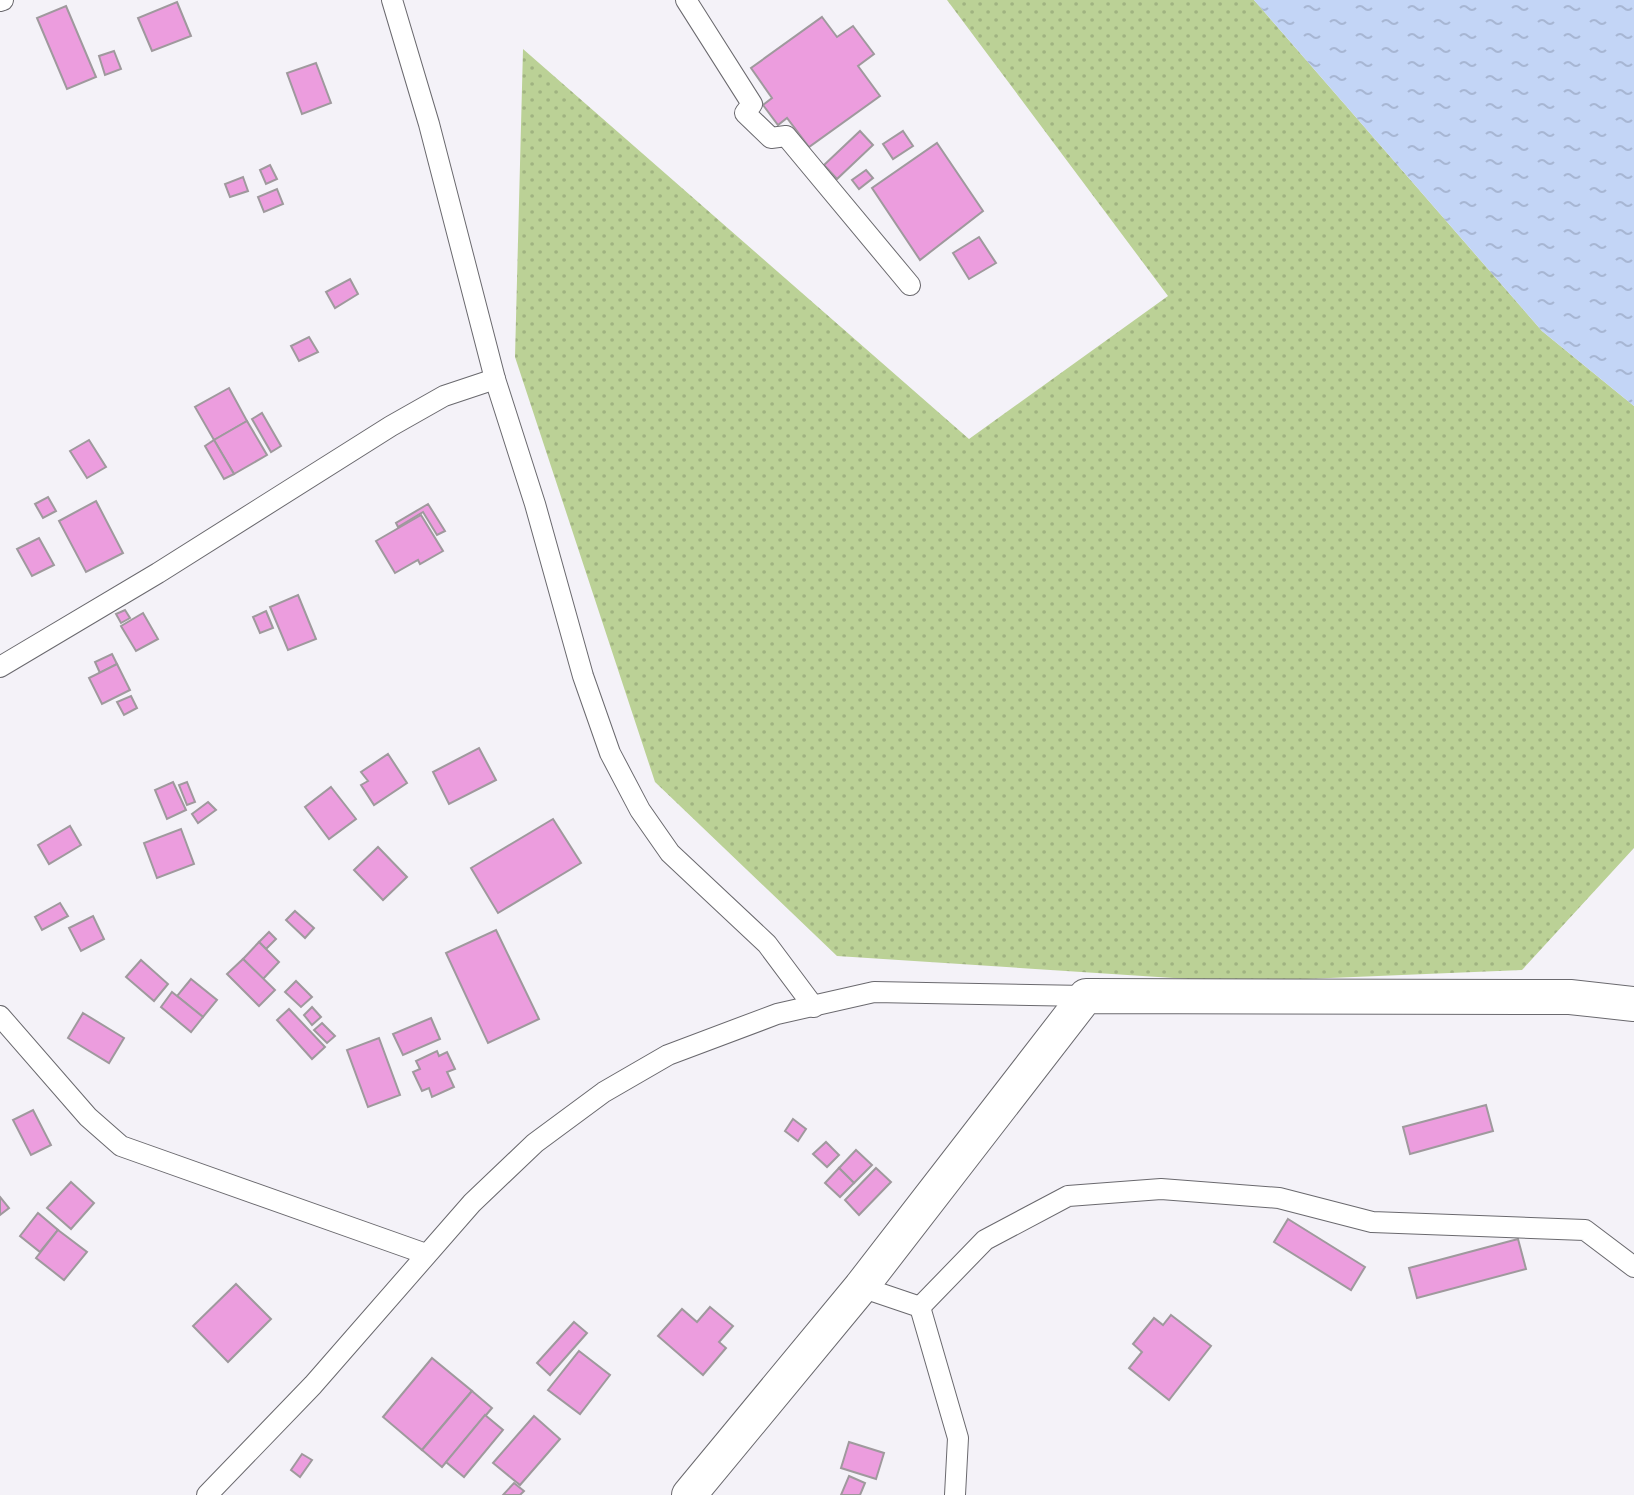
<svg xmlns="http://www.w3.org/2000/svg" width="1634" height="1495" viewBox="0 0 1634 1495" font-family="Raleway,sans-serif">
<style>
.grass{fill:url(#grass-dots)}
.water{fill:url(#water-ripples)}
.building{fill:#ec9dde;stroke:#9f999d;stroke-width:2}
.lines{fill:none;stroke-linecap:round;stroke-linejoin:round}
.street-casing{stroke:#6a696e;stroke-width:22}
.highway-casing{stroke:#6a696e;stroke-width:36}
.street{stroke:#fff;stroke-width:20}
.highway{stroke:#fff;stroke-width:34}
</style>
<defs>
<pattern id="grass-dots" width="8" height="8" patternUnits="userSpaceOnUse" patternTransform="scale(2)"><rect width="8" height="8" fill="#bbd196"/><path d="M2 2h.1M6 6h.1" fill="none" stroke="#a0b381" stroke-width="1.8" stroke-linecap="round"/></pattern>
<pattern id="water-ripples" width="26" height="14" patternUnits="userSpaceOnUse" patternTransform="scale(2)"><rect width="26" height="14" fill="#c3d5f6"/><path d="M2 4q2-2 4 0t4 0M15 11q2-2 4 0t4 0" fill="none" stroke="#a7b6d3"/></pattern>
</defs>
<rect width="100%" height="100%" fill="#f4f2f8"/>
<!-- grass -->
<path class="grass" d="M947,0H1254L1542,331L1634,406V848L1522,970L1235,982L837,956L655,782L515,357L523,49L969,439L1168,296Z"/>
<!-- water -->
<path class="water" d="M1254,0H1634V406L1542,331Z"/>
<!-- building -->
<g class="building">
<path d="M177,2L191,36L152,51L138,18Z"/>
<path d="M66,6L96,77L67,89L37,18Z"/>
<path d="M822,17L837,37L853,26L874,54L858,66L880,96L809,147L787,118L778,125L763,105L772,98L751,68Z"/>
<path d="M114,51L121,69L105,75L99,56Z"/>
<path d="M316,63L331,103L302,114L287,73Z"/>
<path d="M860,131L873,145L837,179L824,165Z"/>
<path d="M903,131L913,146L893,159L883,144Z"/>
<path d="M937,143L983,211L920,260L872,188Z"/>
<path d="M270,165L277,179L266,184L260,170Z"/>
<path d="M866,170L873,178L859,189L852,180Z"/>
<path d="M243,177L248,191L230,197L225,184Z"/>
<path d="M277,189L283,204L264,212L258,197Z"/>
<path d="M979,237L996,263L969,279L953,253Z"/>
<path d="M350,279L358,294L335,308L326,292Z"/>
<path d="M309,337L318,352L299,361L291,346Z"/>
<path d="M229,388L247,421L214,440L195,407Z"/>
<path d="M262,413L281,446L271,452L252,419Z"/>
<path d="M247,421L267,455L234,474L214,440Z"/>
<path d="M89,440L106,467L87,478L70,451Z"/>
<path d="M214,440L234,474L224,479L205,446Z"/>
<path d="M48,497L56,511L43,518L35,504Z"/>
<path d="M96,501L123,553L86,572L59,521Z"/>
<path d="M428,504L445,531L437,535L423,512L398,527L396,523Z"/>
<path d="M421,515L443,551L420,564L418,560L395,573L376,541Z"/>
<path d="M39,538L54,565L32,576L17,549Z"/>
<path d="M298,595L316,639L288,650L270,607Z"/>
<path d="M125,610L130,618L121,623L116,614Z"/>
<path d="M266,611L273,628L260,633L253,617Z"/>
<path d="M143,613L158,639L136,651L121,626Z"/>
<path d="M112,654L117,664L100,673L95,662Z"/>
<path d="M117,664L130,690L102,704L89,678Z"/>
<path d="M131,696L137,708L124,715L117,702Z"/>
<path d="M479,748L496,780L449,804L433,772Z"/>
<path d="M388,754L407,783L374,805L361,785L368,781L361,772Z"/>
<path d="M173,782L186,810L167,819L155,790Z"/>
<path d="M187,782L195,802L187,805L179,785Z"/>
<path d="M331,787L356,819L329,839L305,807Z"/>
<path d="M208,802L216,810L198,823L192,814Z"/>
<path d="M553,819L581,863L498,913L471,868Z"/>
<path d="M70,826L81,845L49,864L38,845Z"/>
<path d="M181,829L194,864L157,878L144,843Z"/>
<path d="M378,847L407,877L383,900L354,870Z"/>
<path d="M60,903L68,916L42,930L35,917Z"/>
<path d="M295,911L314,928L305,938L286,920Z"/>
<path d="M93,916L104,939L81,951L69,928Z"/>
<path d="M496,930L539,1019L488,1043L446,953Z"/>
<path d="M269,932L276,939L266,949L259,942Z"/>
<path d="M259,942L279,962L263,979L243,959Z"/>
<path d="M243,959L275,990L259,1006L227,974Z"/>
<path d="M141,960L168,984L154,1001L126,977Z"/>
<path d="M191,979L217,1000L203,1017L177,996Z"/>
<path d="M296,981L312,997L301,1007L285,992Z"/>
<path d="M172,992L203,1017L191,1032L161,1007Z"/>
<path d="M312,1007L321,1017L312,1025L304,1015Z"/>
<path d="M289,1009L325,1047L312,1059L277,1020Z"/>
<path d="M83,1013L124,1038L109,1063L68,1038Z"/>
<path d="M431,1018L440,1039L403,1055L393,1034Z"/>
<path d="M322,1023L335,1036L327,1043L314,1030Z"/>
<path d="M379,1038L400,1095L368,1107L347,1050Z"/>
<path d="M437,1051L439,1056L447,1052L455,1069L447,1072L454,1087L432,1097L429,1088L422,1091L413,1072L420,1069L416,1061Z"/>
<path d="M1486,1105L1493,1131L1410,1154L1403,1127Z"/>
<path d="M33,1110L51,1145L31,1155L13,1120Z"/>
<path d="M793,1119L806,1129L798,1141L785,1131Z"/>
<path d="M826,1142L839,1155L827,1167L813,1154Z"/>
<path d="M856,1150L872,1165L854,1183L839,1168Z"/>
<path d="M839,1168L854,1183L840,1197L825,1183Z"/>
<path d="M876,1168L891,1182L859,1215L845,1200Z"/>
<path d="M71,1182L94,1203L71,1229L47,1208Z"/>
<path d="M0,1197L9,1208L0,1215Z"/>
<path d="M38,1213L58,1230L40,1252L20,1236Z"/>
<path d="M1288,1219L1365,1267L1351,1290L1274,1242Z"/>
<path d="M58,1230L87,1252L64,1280L36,1258Z"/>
<path d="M1518,1239L1526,1269L1417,1298L1409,1268Z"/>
<path d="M236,1284L271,1319L228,1362L193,1326Z"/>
<path d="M710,1307L733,1326L719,1342L726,1348L703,1375L658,1336L682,1309L697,1322Z"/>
<path d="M1171,1315L1211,1346L1169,1400L1129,1368L1142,1352L1133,1344L1154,1318L1163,1325Z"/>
<path d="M574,1322L587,1333L550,1375L537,1363Z"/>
<path d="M579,1351L610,1375L580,1414L548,1390Z"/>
<path d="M432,1358L472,1391L422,1450L383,1417Z"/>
<path d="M472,1391L492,1408L442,1467L422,1450Z"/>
<path d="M485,1415L503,1430L464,1477L446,1462Z"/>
<path d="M534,1416L560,1439L520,1485L493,1463Z"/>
<path d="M849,1442L884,1453L876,1479L841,1468Z"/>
<path d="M302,1454L312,1460L300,1477L291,1470Z"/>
<path d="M849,1476L865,1483L860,1495H841Z"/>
<path d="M514,1483L524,1491L520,1495H503Z"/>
</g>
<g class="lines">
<defs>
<g id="street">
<path d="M392,0L429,124L495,379L535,504L583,676L610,753L640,810L670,853L767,944L814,1007"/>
<path d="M686,0L752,104L745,113L771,138L786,136L910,285"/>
<path d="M0,1L3,0"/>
<path d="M0,667L158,573L391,426L444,396L495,379"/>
<path d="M0,1016L88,1117L121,1146L426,1254"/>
<path d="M861,1287L920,1307L958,1438L955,1495"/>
<path d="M920,1307L985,1240L1068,1196L1161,1189L1279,1198L1372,1222L1585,1230L1634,1267"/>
<path d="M207,1495L313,1385L472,1203L535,1143L604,1092L668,1055L777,1014L874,992L1086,996"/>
</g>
<path id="highway" d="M689,1495L861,1287L1086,996L1570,997L1634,1004"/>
</defs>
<!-- street casing -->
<use href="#street" class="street-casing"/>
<!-- highway casing -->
<use href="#highway" class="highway-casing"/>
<!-- street -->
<use href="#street" class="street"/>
<!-- highway -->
<use href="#highway" class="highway"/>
</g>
</svg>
